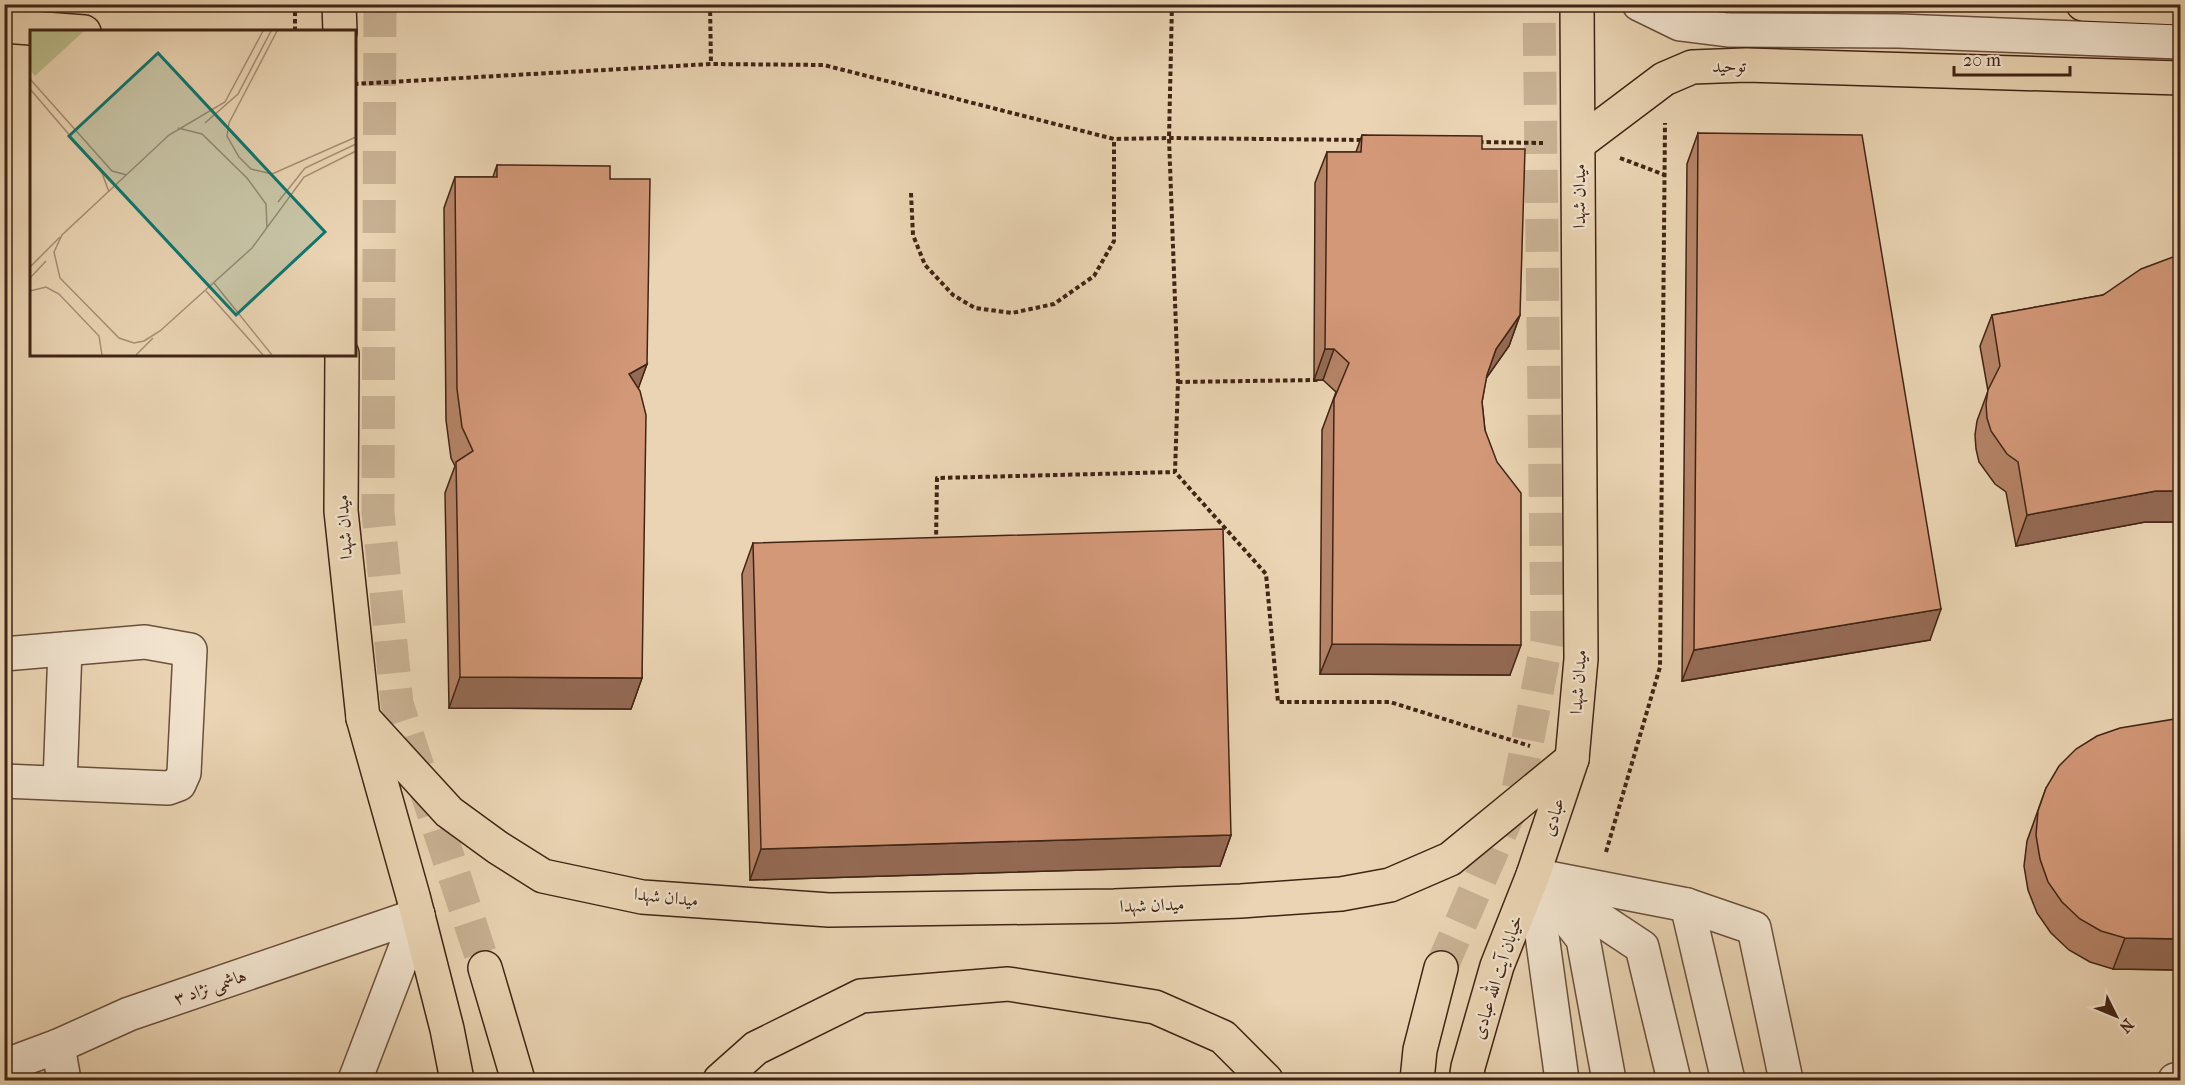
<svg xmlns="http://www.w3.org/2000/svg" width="2185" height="1085" viewBox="0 0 2185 1085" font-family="'IM FELL French Canon',Amiri,serif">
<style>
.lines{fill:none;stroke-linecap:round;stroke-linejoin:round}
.major-tunnel{stroke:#c8b193;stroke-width:33;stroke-dasharray:33 16;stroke-linecap:butt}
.minor-casing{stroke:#6b503c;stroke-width:36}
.major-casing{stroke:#412415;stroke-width:36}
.path{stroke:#412415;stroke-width:4;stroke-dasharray:4.5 3;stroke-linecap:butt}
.minor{stroke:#f1e3ce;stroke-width:33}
.major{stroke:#ead4b3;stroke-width:33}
.wall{fill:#b58367;stroke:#412415;stroke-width:1.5}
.shaded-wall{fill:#946a54;stroke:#412415;stroke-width:1.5}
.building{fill:#d39878;stroke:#412415;stroke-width:1.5}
.labels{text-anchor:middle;stroke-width:4.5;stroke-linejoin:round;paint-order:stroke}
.street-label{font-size:18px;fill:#412415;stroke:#f1e3ce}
.inset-road{fill:none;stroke:#a68e74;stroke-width:1.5}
.view{fill:#0f766e;fill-opacity:0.15;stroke:#0f766e;stroke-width:3}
.inset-edge{fill:none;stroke:#412415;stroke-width:3}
</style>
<rect width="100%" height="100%" fill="#ead4b3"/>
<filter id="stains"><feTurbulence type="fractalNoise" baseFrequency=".00333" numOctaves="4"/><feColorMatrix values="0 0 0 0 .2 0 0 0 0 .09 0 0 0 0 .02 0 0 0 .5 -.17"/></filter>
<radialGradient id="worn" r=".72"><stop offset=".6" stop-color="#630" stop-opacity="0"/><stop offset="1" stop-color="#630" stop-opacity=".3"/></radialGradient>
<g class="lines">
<!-- major-tunnel -->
<g class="major-tunnel">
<path d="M380,4L378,512L397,704L485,968"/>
<path d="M1441,968L1517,795L1547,641L1539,4"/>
</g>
<defs>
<g id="minor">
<path d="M1639,4L1680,24L1728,30L1899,31L2180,42"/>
<path d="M4,654L145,642L190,650L184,773L179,784L168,788L4,781"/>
<path d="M60,783L65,649"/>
<path d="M1533,875L1687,905L1754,928L1786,1080"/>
<path d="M1534,877L1562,1080"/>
<path d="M1547,884L1642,947L1674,1080"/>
<path d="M1551,898L1583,939L1609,1080"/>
<path d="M1687,905L1728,1080"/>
<path d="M58,1046L64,1080"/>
<path d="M4,1066L58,1046L129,1014L418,915"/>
<path d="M355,1080L418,915"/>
<path d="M2175,1080H2180"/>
</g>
<g id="major">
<path d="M339,4L340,32"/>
<path d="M2083,4L2180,8"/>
<path d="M4,26L84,32"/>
<path d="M1579,143L1664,79L1692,67L1746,65L2180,78"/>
<path d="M342,354L341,511L363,718L413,896L447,1029L457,1080"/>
<path d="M363,718L449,812L497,847L543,876L642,897L829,910L1114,906L1241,901L1341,894L1390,885L1450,859L1572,759"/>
<path d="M485,968L518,1080"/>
<path d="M720,1080L756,1048L861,996L1008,984L1155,1007L1223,1037L1266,1080"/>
<path d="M1417,1080L1420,1050L1441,968"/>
<path d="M1466,1080L1468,1067L1497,966L1533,875L1572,759L1581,659L1577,4"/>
</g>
</defs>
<!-- minor casing -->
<use href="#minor" class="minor-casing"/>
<!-- major casing -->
<use href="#major" class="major-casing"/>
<!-- path -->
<g class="path">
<path d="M295,4V32"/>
<path d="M710,4L711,64"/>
<path d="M1172,4L1169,138L1178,382L1175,472L1266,574L1278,702H1390L1530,746"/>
<path d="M354,84L711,64L824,65L1114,139L1169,138L1363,140"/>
<path d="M1479,142L1543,143"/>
<path d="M1620,158L1665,175"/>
<path d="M911,193L913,235L925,265L953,295L975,308L1012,313L1054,304L1094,276L1114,241V139"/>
<path d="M1178,382L1318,380"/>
<path d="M936,542L937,478L1175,472"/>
<path d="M1606,852L1660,667L1665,123"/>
</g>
<!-- minor -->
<use href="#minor" class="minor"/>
<!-- major -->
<use href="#major" class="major"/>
</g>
<!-- wall -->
<g class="wall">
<path d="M1698,133L1930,640L1682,681L1687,164Z"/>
<path d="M1362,135L1482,149L1520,315L1509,346L1486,378L1482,402L1510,675L1320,674L1322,430L1336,392L1323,380H1314L1315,183L1327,152H1356Z"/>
<path d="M497,165L610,179L647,364L638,388L642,678L631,709L449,708L445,493L455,466L451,458L446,420L444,208L455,177H493Z"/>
<path d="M2181,254V522H2145L2016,546L2006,492L1995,484L1979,462L1976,449L1975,435L1977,421L1988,391L1980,346L1992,315L2103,295Z"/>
<path d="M753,543L1231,835L1220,866L750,880L742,574Z"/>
<path d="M2046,788L2181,970L2113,969L2090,962L2069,950L2051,933L2037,913L2028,890L2024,866L2027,841Z"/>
</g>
<!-- shaded-wall -->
<g class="shaded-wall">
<path d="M1520,315L1509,346L1485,380L1496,349Z"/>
<path d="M1325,349H1334L1323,380H1314Z"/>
<path d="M647,364L636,395L629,374Z"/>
<path d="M2156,491H2181V522H2145L2016,546L2027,515Z"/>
<path d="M1941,609L1930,640L1682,681L1694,650Z"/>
<path d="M1332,644L1521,645L1510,675L1320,674Z"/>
<path d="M460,677L642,678L631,709L449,708Z"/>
<path d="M1231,835L1220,866L750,880L761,849Z"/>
<path d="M2125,938L2181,939V970L2113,969Z"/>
</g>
<!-- building -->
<g class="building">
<path d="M1698,133L1862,135L1941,609L1694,650Z"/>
<path d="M1362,135L1482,136V149H1525L1520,315L1496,349L1487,375L1482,402L1485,430L1497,462L1521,493V645L1332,644L1334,399L1349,363L1334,349H1325L1327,152H1361Z"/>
<path d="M497,165L610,166V179H650L647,364L629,374L640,391L646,415L642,678L460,677L456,462L473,451L462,427L457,389L455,177H497Z"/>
<path d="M2181,254V491H2156L2027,515L2018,462L2007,454L1991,431L1987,418L1986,404L1988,390L2000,366L1992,315L2103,295L2141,269Z"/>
<path d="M1223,529L1231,835L761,849L753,543Z"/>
<path d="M2181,718V939L2125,938L2101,931L2080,919L2062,902L2048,882L2040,859L2036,835L2038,811L2046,788L2059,766L2076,749L2097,736L2120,728Z"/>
</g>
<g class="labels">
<!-- street labels -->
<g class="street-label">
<text transform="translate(1729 66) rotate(-1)" y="6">توحید</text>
<text transform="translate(1579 196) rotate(-90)" y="6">میدان شهدا</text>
<text transform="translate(344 527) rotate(-94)" y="6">میدان شهدا</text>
<text transform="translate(1578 682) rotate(-86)" y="6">میدان شهدا</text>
<text transform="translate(1553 817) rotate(-72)" y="6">عبادی</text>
<text transform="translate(666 897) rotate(6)" y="6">میدان شهدا</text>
<text transform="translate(1152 905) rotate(-2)" y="6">میدان شهدا</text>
<text transform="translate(1497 977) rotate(-72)" y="6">خیابان آیت الله عبادی</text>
<text transform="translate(210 987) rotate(-19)" y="6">هاشمی نژاد ۳</text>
</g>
</g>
<!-- overview -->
<g transform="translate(30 30)">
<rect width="326" height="326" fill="#ead4b3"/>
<path d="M0,1H54L5,46L0,40Z" fill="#babc8a"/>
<path class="inset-road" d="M233,1L195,72L139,105L32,205L24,222L30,248L89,308L104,313L114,311L130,301L222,218L274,147L326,121M247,1L199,93L197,106L209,127L221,139L242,144L326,107M0,49L82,141L97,145M0,59L72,143L79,162M175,93L208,64L241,1M148,98L172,104L217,148L236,174L237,198M248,172L275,138L326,114M0,237L30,207M0,248L16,231M184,253L242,325M0,261L16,257L29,264L69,306L72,325M176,261L233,325M106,325L123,308"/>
<path class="view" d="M128,23L295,202L206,285L39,106Z"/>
<rect width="326" height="326" class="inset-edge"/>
</g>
<!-- margin -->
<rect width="2185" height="1085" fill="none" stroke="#ead4b3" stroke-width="24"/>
<rect x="6" y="6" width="2173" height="1073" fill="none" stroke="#412415" stroke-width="3"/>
<rect x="12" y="12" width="2161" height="1061" fill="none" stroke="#412415" stroke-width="1.5"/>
<!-- north arrow -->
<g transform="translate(2116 1016) rotate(133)" stroke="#f1e3ce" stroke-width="4.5" paint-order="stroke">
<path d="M0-4.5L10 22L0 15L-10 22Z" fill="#412415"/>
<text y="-9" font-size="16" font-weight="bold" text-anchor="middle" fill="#412415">N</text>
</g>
<!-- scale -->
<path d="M1954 66v9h116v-9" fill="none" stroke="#412415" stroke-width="3"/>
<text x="1963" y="66" font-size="18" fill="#412415" stroke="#f1e3ce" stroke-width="4.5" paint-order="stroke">20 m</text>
<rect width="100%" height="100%" filter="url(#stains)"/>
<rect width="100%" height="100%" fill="url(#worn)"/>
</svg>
